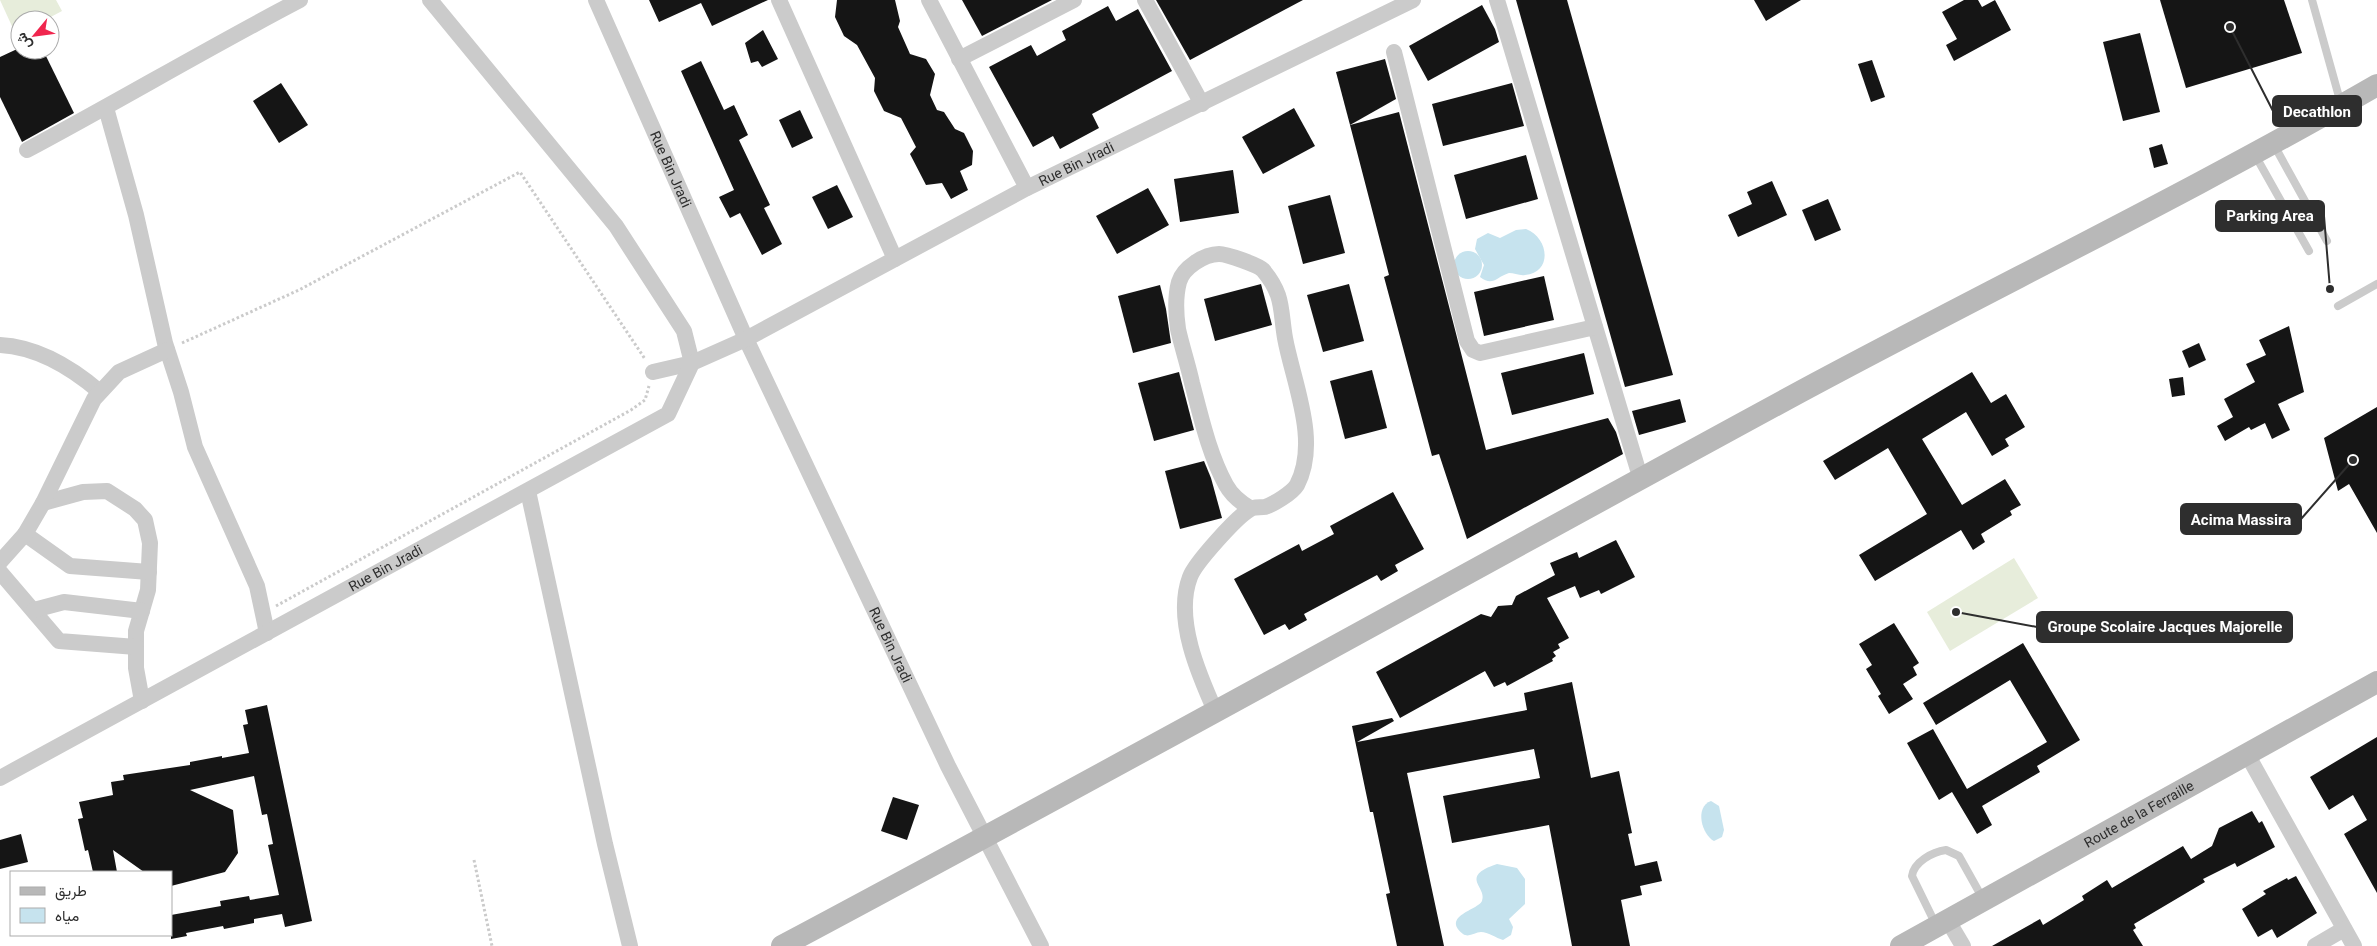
<svg xmlns="http://www.w3.org/2000/svg" width="2377" height="946" viewBox="0 0 2377 946" font-family="Roboto,Vazirmatn,sans-serif">
<style>
.pitch{fill:#e7eddb}
.water{fill:#c6e3ee}
.building{fill:#151515}
.lines{fill:none;stroke-linecap:round;stroke-linejoin:round}
.path{stroke:#cbcbcb;stroke-width:3;stroke-dasharray:2.5 2.5;stroke-linecap:butt}
.lane{stroke:#cbcbcb;stroke-width:8}
.street{stroke:#cbcbcb;stroke-width:16}
.secondary{stroke:#b8b8b8;stroke-width:22}
.labels{text-anchor:middle;stroke-width:5;stroke-linejoin:round;paint-order:stroke}
.street-label{font-size:14px;fill:#2e2e2e;stroke:#fff}
.leader{fill:none;stroke:#2e2e2e;stroke-width:2}
.callout-dot{fill:#2e2e2e;stroke:#fff;stroke-width:2}
.callout{fill:#2e2e2e;stroke:#2e2e2e;stroke-width:2}
.callout-label{font-size:15px;text-anchor:middle;font-weight:bold;fill:#fff}
</style>
<rect width="100%" height="100%" fill="#fff"/>
<!-- pitch -->
<g class="pitch">
<path d="M0,0H56L62,11L45,20H20V33L16,35Z"/>
<path d="M2014,558L2038,598L1950,651L1927,612Z"/>
</g>
<!-- water -->
<g class="water">
<path d="M1526,229C1549,238 1553,272 1525,275C1520,276 1514,273 1509,273C1496,277 1493,287 1480,277L1484,265L1475,249L1477,239L1488,233L1500,238L1516,230Z"/>
<circle cx="1468" cy="265" r="14"/>
<path d="M1711,801L1719,806L1724,830L1722,837L1714,841C1702,835 1694,807 1711,801Z"/>
<path d="M1497,864L1517,868L1525,879V904L1509,919L1513,927L1511,935L1503,940C1496,938 1488,932 1481,932C1475,932 1469,938 1463,934C1441,916 1478,910 1482,901C1488,887 1458,877 1497,864Z"/>
</g>
<!-- building -->
<g class="building">
<path d="M649,0H768L712,26L701,3L659,22Z"/>
<path d="M837,0H895L900,21L898,27L910,54L926,59L935,74L930,95L937,110L944,112L955,129L964,133L973,151L972,165L960,171L968,190L951,199L942,183L926,185L910,154L916,147L901,118L884,111L874,91L875,78L857,45L844,36L835,17Z"/>
<path d="M962,0H1052L982,36Z"/>
<path d="M1156,0H1303L1190,60Z"/>
<path d="M1516,0H1567L1673,375L1625,387Z"/>
<path d="M1754,0H1801L1766,21Z"/>
<path d="M1964,0H1978L1982,7L1995,0L2011,30L1954,61L1946,45L1957,39L1942,12Z"/>
<path d="M2160,0H2284L2302,53L2186,88Z"/>
<path d="M1482,5L1495,29L1499,42L1428,81L1409,46Z"/>
<path d="M1108,6L1116,21L1138,9L1172,71L1092,114L1099,128L1060,149L1053,136L1033,147L989,67L1031,45L1037,56L1066,40L1062,31Z"/>
<path d="M763,30L778,59L762,67L758,61L751,63L745,43Z"/>
<path d="M2140,33L2160,112L2123,121L2103,42Z"/>
<path d="M15,50H43L74,113L22,142L0,97V57Z"/>
<path d="M1385,59L1396,99L1350,125L1336,72Z"/>
<path d="M1872,60L1885,97L1871,102L1858,64Z"/>
<path d="M701,61L724,110L734,105L748,135L739,140L770,205L764,208L782,244L762,255L740,213L730,218L719,197L734,190L681,71Z"/>
<path d="M281,83L308,125L279,143L253,101Z"/>
<path d="M1512,83L1524,126L1443,146L1432,104Z"/>
<path d="M1294,108L1315,146L1263,174L1242,137Z"/>
<path d="M800,110L813,138L792,148L779,120Z"/>
<path d="M1399,112L1486,450L1608,418L1616,432L1623,454L1467,539L1439,454L1432,456L1384,277L1389,275L1350,125Z"/>
<path d="M2162,144L2168,164L2154,168L2149,148Z"/>
<path d="M1526,155L1538,199L1466,219L1454,175Z"/>
<path d="M1233,170L1239,213L1180,222L1174,179Z"/>
<path d="M1772,181L1787,215L1738,237L1728,215L1752,204L1747,192Z"/>
<path d="M837,185L853,217L828,229L812,197Z"/>
<path d="M1148,188L1169,225L1117,254L1096,216Z"/>
<path d="M1330,195L1345,253L1303,264L1288,206Z"/>
<path d="M1828,199L1841,230L1815,241L1802,210Z"/>
<path d="M1544,276L1554,320L1484,336L1474,292Z"/>
<path d="M1261,284L1272,325L1215,341L1204,299Z"/>
<path d="M1349,284L1364,341L1323,352L1307,295Z"/>
<path d="M1160,285L1166,309L1171,343L1133,353L1118,296Z"/>
<path d="M2289,326L2304,392L2278,404L2290,430L2272,439L2265,423L2251,430L2249,427L2225,441L2217,426L2233,417L2224,399L2255,382L2246,364L2266,355L2259,340Z"/>
<path d="M2199,343L2206,360L2189,368L2182,351Z"/>
<path d="M1584,353L1594,394L1512,415L1501,373Z"/>
<path d="M1372,370L1387,428L1345,439L1330,381Z"/>
<path d="M1179,372L1194,430L1154,441L1138,383Z"/>
<path d="M1972,372L1991,403L2006,394L2025,427L2005,439L2009,446L1992,456L1966,412L1922,439L1962,505L2005,479L2021,505L2010,511L2012,515L1981,534L1985,542L1973,550L1961,530L1875,581L1859,555L1927,514L1888,448L1835,480L1823,461Z"/>
<path d="M2183,377L2185,395L2172,397L2169,379Z"/>
<path d="M1680,399L1686,422L1639,435L1632,411Z"/>
<path d="M2377,407V533L2349,484L2338,491L2324,438Z"/>
<path d="M1204,461L1211,478L1222,518L1180,529L1165,471Z"/>
<path d="M1393,492L1424,549L1395,565L1398,571L1381,581L1377,575L1304,614L1307,620L1289,630L1285,624L1264,635L1234,579L1299,544L1302,551L1334,534L1330,526Z"/>
<path d="M1616,540L1635,577L1601,594L1599,590L1580,598L1575,586L1547,598L1569,638L1558,644L1560,648L1553,652L1556,656L1552,659L1553,661L1507,686L1505,682L1494,687L1485,671L1400,718L1376,672L1481,614L1491,617L1498,606L1512,605L1516,596L1555,575L1550,563L1577,552L1579,558Z"/>
<path d="M1894,623L1919,663L1913,667L1917,675L1903,684L1913,699L1889,714L1878,696L1881,694L1866,669L1872,665L1859,644Z"/>
<path d="M2023,643L2080,740L2037,766L2040,772L1982,806L1992,825L1977,834L1952,792L1939,800L1907,743L1933,729L1967,789L2047,742L2010,680L1936,725L1923,703Z"/>
<path d="M1572,682L1591,778L1619,771L1632,833L1628,834L1635,866L1657,861L1662,881L1640,886L1642,895L1621,900L1630,946H1572L1549,825L1452,843L1443,796L1540,778L1534,749L1407,773L1444,946H1397L1386,894L1390,893L1373,812H1370L1352,726L1392,718L1394,721L1357,742L1527,710L1524,693Z"/>
<path d="M267,705L312,921L285,927L282,914L254,919V923L224,929L223,926L186,933L187,936L171,939V915L221,906L220,901L249,896L250,900L279,895L268,845L273,844L267,814L262,815L254,776L190,790L233,810L238,853L225,872L171,886V872H144L113,850L117,872H93L88,850L85,851L78,819L83,818L79,802L113,795L111,782L124,780L123,775L190,765V762L222,756V758L249,753L243,725L248,724L245,710Z"/>
<path d="M2377,737V893L2344,834L2367,820L2353,795L2329,810L2310,777Z"/>
<path d="M893,797L919,805L907,840L881,831Z"/>
<path d="M2252,811L2259,823L2262,821L2275,847L2237,867L2235,863L2203,879L2205,882L2134,924L2136,928L2133,930L2143,946H1992L2040,919L2043,925L2084,900L2082,896L2107,880L2112,888L2183,846L2191,859L2212,846L2219,828Z"/>
<path d="M21,834L28,862L0,869V840Z"/>
<path d="M2296,876L2317,913L2277,938L2272,929L2258,937L2242,909L2266,894L2263,891L2287,878L2288,880Z"/>
</g>
<g class="lines">
<!-- path -->
<g class="path">
<path d="M182,343L299,290L520,172L645,359"/>
<path d="M276,606L631,410L645,400L649,386"/>
<path d="M474,860L492,946"/>
</g>
<!-- lane -->
<g class="lane">
<path d="M2312,0L2341,104"/>
<path d="M2274,145L2327,241"/>
<path d="M2255,155L2309,251"/>
<path d="M2338,306L2377,284"/>
<path d="M1935,923L1912,876C1914,862 1932,852 1946,850L1959,856L1983,899"/>
</g>
<!-- street -->
<g class="street">
<path d="M430,0L616,226L684,331L692,363L653,372"/>
<path id="s1" d="M596,0L746,339L948,766L1041,946"/>
<path d="M779,0L895,259"/>
<path d="M929,0L1027,188"/>
<path d="M1145,0L1202,104"/>
<path d="M1497,0L1641,480"/>
<path d="M1394,52L1467,341L1473,350L1480,353L1595,327"/>
<path d="M959,59L1074,0"/>
<path d="M106,108L136,215L165,343L181,392L195,447L257,586L267,633"/>
<path d="M27,150C119,101 208,48 300,0"/>
<path d="M0,345C38,347 72,368 100,392"/>
<path d="M528,491L605,844L630,946"/>
<path d="M43,503L83,492L107,491L135,509L145,520L150,543L148,590L136,631V668L142,701"/>
<path d="M25,534L70,566L149,572"/>
<path d="M0,562L25,534L43,503L94,399L119,372L167,350"/>
<path d="M0,572L59,641L136,647"/>
<path d="M34,610L64,602L142,611"/>
<path d="M1216,713C1199,675 1174,619 1190,577C1195,563 1236,518 1249,510C1254,506 1260,508 1265,507C1274,504 1292,493 1297,485C1320,441 1293,382 1285,338C1280,309 1284,295 1263,270C1258,265 1227,254 1219,254C1204,254 1183,268 1179,282C1175,297 1176,315 1178,329C1182,347 1188,365 1192,383C1201,417 1209,454 1226,485C1232,496 1240,502 1250,508"/>
<path d="M2247,754L2354,946"/>
<path id="s2" d="M0,778L668,414L692,363L746,339L1027,188L1413,0"/>
<path d="M1947,919L1963,946"/>
<path d="M2315,946L2344,929"/>
</g>
<!-- secondary -->
<g class="secondary">
<path d="M782,946C1122,765 1459,577 1798,393C1991,289 2188,194 2377,85"/>
<path id="s3" d="M1901,946L2377,682"/>
</g>
</g>
<g class="labels">
<!-- street labels -->
<g class="street-label">
<text dy="5" stroke="none"><textPath href="#s2" startOffset="1250">Rue Bin Jradi</textPath></text>
<text dy="5" stroke="none"><textPath href="#s1" startOffset="185">Rue Bin Jradi</textPath></text>
<text dy="5" stroke="none"><textPath href="#s2" startOffset="439">Rue Bin Jradi</textPath></text>
<text dy="5" stroke="none"><textPath href="#s1" startOffset="709">Rue Bin Jradi</textPath></text>
<text dy="5" stroke="none"><textPath href="#s3" startOffset="272">Route de la Ferraille</textPath></text>
</g>
</g>
<!-- callouts -->
<path class="leader" d="M2230 27L2273 111M2330 289L2324 216M2353 460L2301 519M1956 612L2037 627"/>
<g class="callout-dot">
<circle cx="2230" cy="27" r="5"/>
<circle cx="2330" cy="289" r="5"/>
<circle cx="2353" cy="460" r="5"/>
<circle cx="1956" cy="612" r="5"/>
</g>
<g class="callout">
<rect x="2273" y="96" width="88" height="30" rx="5"/>
<rect x="2216" y="201" width="108" height="30" rx="5"/>
<rect x="2181" y="504" width="120" height="30" rx="5"/>
<rect x="2037" y="612" width="255" height="30" rx="5"/>
</g>
<g class="callout-label">
<text x="2317" y="117">Decathlon</text>
<text x="2270" y="221">Parking Area</text>
<text x="2241" y="525">Acima Massira</text>
<text x="2165" y="632">Groupe Scolaire Jacques Majorelle</text>
</g>
<!-- legend -->
<rect x="10" y="871" width="162" height="65" fill="#ffffff" stroke="#ababab"/>
<rect x="20" y="887" width="25" height="8" fill="#b8b8b8" stroke="#ababab"/>
<text x="55" y="896" font-size="15" fill="#2e2e2e">طريق</text>
<rect x="20" y="908" width="25" height="15" fill="#c6e3ee" stroke="#ababab"/>
<text x="55" y="921" font-size="15" fill="#2e2e2e">مياه</text>
<!-- north arrow -->
<g transform="translate(35 35) rotate(241)"><circle r="24" fill="#ffffff" stroke="#ababab"/>
<path d="M0-4L9 19L0 12L-9 19Z" fill="#f0264e"/>
<text y="-8" font-size="14" font-weight="bold" text-anchor="middle" fill="#2e2e2e">ش</text>
</g>
</svg>
